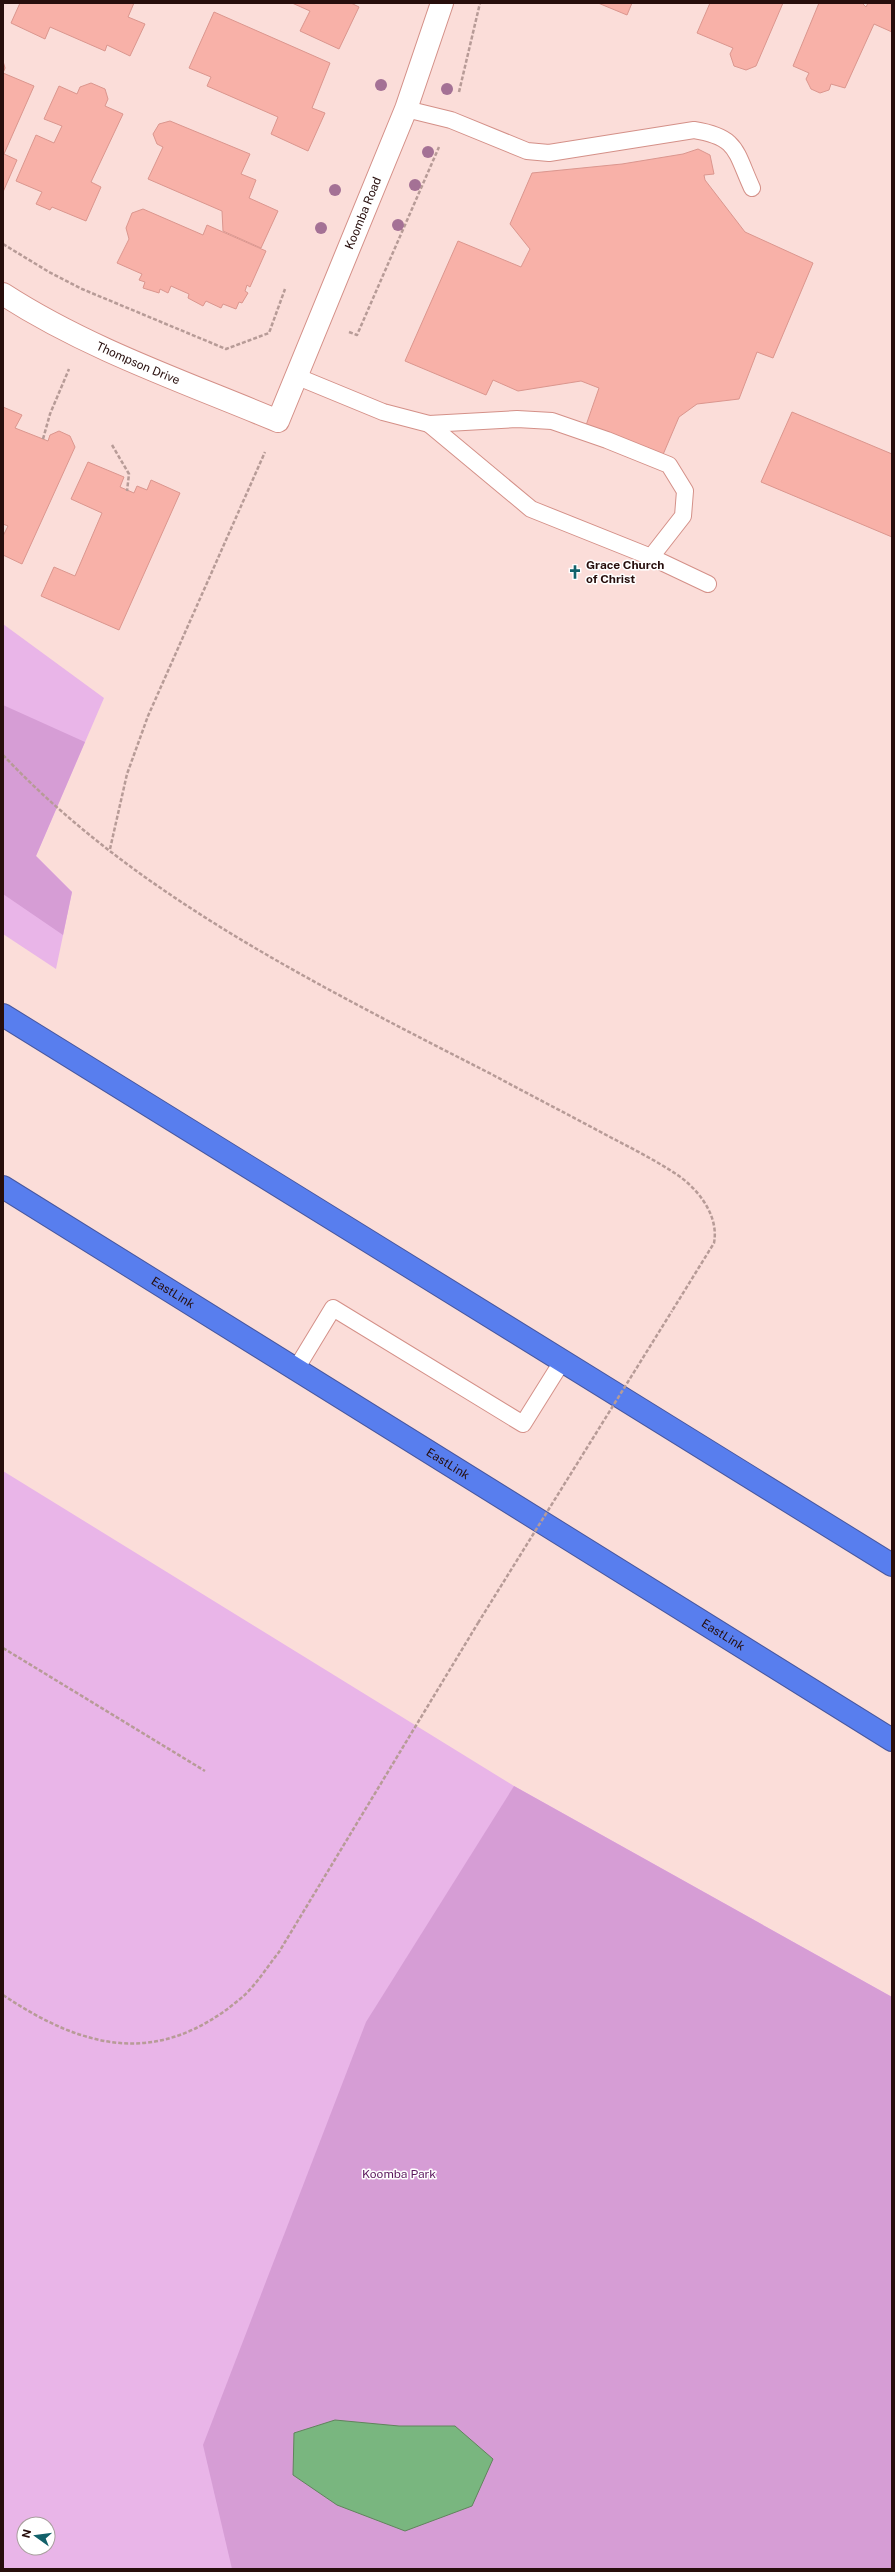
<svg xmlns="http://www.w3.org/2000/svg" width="895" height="2572" viewBox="0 0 895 2572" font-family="'Public Sans',sans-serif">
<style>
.green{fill:#e9b5e8;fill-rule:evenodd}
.forest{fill:#d69dd5}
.water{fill:#79b67f;stroke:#60845c}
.building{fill:#f8b1a8;stroke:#db968e}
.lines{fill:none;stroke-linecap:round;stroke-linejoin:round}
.lane-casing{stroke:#d49088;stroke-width:18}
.street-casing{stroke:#d49088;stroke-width:24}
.highway-casing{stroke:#47579f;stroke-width:24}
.path{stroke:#b79b97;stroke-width:2.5;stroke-dasharray:4 2;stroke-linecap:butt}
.lane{stroke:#fff;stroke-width:16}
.street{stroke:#fff;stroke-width:22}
.highway{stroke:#587eee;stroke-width:22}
.path-bridge{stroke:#b79b97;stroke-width:2.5;stroke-dasharray:4 2;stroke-linecap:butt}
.tree{fill:#a47195}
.labels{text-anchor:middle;stroke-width:3;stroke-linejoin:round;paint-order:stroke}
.street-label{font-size:12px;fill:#270e0c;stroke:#fff}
.poi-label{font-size:12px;font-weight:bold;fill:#270e0c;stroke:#fff;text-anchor:start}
.park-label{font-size:12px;fill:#5c195e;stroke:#fff}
</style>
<rect width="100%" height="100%" fill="#fbddd9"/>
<!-- green -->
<g class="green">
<path d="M3,624L104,698L36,856L72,892L56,969L3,934Z"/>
<path d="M3,1471L514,1786L892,1997V2569H3ZM24,2524H48V2548H24Z"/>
</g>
<!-- forest -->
<g class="forest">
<path d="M3,705L85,742L36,856L72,892L63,935L3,894Z"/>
<path d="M514,1786L892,1997V2569H232L203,2445L366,2022Z"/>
</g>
<!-- water -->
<path class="water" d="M335,2420L399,2426H455L493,2459L472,2506L405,2531L337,2505L293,2475L294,2433Z"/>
<!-- building -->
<g class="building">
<path d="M20,3H134L128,17L145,24L130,56L107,45L105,51L50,27L45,39L11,23Z"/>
<path d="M292,3H351L359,7L339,49L300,31L310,11Z"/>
<path d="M598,3H632L627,15Z"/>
<path d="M710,3H783L756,66L746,70L734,66L730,54L733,48L697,33Z"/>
<path d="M819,3H862L866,7L868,3H892V32L874,24L845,88L831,84L829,90L820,93L811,89L806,79L809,73L793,66Z"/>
<path d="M214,12L330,63L312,108L325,113L308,151L271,134L278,117L207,86L211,77L189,68Z"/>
<path d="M3,61L5,68L3,73L34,86L4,154L17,160L3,192Z"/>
<path d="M91,83L105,89L108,99L105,106L123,114L91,182L101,187L86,221L52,207L50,210L36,204L42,192L16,181L36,135L54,143L62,126L44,119L59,86L77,94L80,87Z"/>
<path d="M170,121L250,154L241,174L256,180L249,198L278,211L261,248L223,231L222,211L148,179L163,147L157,144L153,134L159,124Z"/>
<path d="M698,149L710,155L714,174L704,175L705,180L745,232L813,263L773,358L757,352L739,399L697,404L679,417L659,464L583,434L599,388L581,381L518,391L493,380L486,395L405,361L458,241L521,267L530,249L510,224L532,173L622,164L683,154Z"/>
<path d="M143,209L203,235L207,225L266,251L250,287L247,285L245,291L248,293L242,303L239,302L236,309L223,304L221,308L206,301L203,306L188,298L189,294L171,286L168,293L160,289L159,293L143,288L145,282L139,280L142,274L117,263L129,239L126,228L132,213Z"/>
<path d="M3,407L22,415L15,428L48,441L50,435L59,431L70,436L75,447L22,564L3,555V536L8,526L3,524Z"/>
<path d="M792,412L892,454V537L761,482Z"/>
<path d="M88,462L124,477L120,487L134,493L137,486L147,490L151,480L180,493L119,630L41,596L54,567L75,576L102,513L71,499Z"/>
</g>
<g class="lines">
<defs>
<g id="lane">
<path d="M406,109L451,120L527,151L549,153L694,130C738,137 735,151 752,188"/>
<path d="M298,377L383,412L429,424L517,419L552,421L607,440L669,465L685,491L683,516L651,557"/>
<path d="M429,424L531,509L651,557L708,584"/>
<path d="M296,1369L333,1308L523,1424L563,1360"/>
</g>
<g id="street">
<path id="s1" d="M3,294C88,349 185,382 278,421L406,109L442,3"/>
</g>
<g id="highway">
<path d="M3,1015L892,1565"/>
<path id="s2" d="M3,1187L892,1740"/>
</g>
</defs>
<!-- lane casing -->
<use href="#lane" class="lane-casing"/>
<!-- street casing -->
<use href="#street" class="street-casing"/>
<!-- highway casing -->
<use href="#highway" class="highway-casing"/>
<!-- path -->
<g class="path">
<path d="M459,92L480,3"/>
<path d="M3,244L49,272L82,289L226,349L269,333L285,289"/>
<path d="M349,332L357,335L439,147"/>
<path d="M43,439L50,414L69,369"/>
<path d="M112,445L129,474L127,491"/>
<path d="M3,755C138,898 320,986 493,1075C532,1096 571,1116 610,1137C633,1149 657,1161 679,1176C700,1191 719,1217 714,1243L672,1311"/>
<path d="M110,849L127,774L148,716L265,452"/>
<path d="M3,1648L205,1771"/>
<path d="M3,1995C85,2050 159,2067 240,1999C255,1987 267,1967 279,1952L478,1623"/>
</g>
<!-- lane -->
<use href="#lane" class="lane"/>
<!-- street -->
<use href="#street" class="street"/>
<!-- highway -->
<use href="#highway" class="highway"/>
<!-- path-bridge -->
<path class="path-bridge" d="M478,1623L672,1311"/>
</g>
<!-- trees -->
<g class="tree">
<circle cx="381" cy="85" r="6"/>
<circle cx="447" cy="89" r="6"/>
<circle cx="428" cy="152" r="6"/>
<circle cx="415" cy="185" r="6"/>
<circle cx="335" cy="190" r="6"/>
<circle cx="398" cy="225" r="6"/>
<circle cx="321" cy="228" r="6"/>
</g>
<!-- icons -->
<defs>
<symbol id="church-bare" viewBox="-9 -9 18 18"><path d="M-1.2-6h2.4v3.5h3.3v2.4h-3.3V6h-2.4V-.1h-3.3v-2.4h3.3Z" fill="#12616a" stroke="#fff" stroke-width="2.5" paint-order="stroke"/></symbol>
</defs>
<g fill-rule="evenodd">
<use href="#church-bare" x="565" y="562" width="20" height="20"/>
</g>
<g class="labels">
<!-- street labels -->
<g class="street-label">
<text dy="4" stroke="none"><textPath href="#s1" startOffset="528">Koomba Road</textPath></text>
<text dy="4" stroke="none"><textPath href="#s1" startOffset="152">Thompson Drive</textPath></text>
<text dy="4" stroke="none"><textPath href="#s2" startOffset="200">EastLink</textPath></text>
<text dy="4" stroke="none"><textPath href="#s2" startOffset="524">EastLink</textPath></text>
<text dy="4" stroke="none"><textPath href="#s2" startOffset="848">EastLink</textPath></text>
</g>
<!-- poi labels -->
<g class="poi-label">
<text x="586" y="569">Grace Church<tspan x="586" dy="14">of Christ</tspan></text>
</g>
<!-- park labels -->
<g class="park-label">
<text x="399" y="2178">Koomba Park</text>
</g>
</g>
<!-- border -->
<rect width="895" height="2572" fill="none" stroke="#270e0c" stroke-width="8"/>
<!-- north arrow -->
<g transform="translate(36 2536) rotate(284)"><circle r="19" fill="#ffffff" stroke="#a99f9e"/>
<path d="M0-3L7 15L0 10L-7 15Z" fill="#12616a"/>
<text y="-6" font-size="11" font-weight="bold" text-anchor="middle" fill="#270e0c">N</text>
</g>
</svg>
